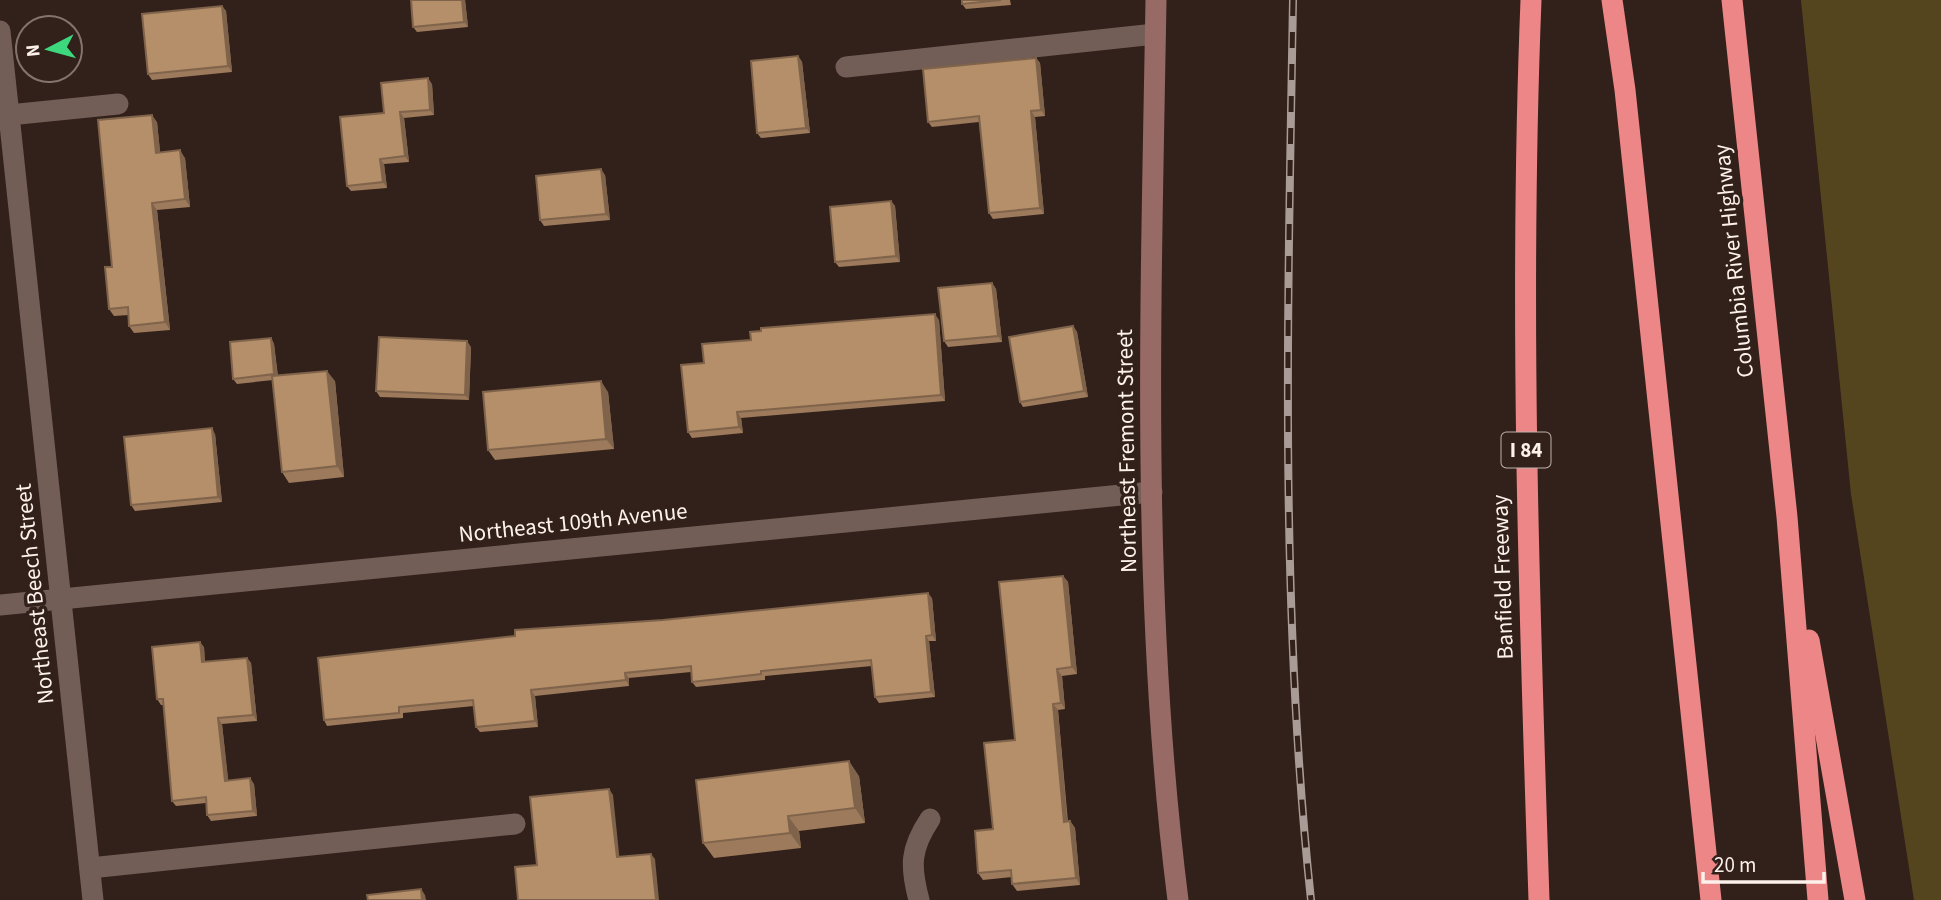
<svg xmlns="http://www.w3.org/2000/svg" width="1941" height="900" viewBox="0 0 1941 900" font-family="'Source Sans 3',sans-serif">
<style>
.green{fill:#55451f}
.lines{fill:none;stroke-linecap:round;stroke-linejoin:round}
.service{stroke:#725e56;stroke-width:21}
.minor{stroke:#725e56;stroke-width:21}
.secondary{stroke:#976a65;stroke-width:21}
.motorway{stroke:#ec8687;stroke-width:21}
.rail-casing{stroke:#a99b96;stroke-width:8}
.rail{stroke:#32201a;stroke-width:5;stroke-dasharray:16;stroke-linecap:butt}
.wall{fill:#9c7a5b}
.shaded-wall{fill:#7f634a}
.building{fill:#b58e6a;stroke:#7f634a;stroke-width:2}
.labels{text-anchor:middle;stroke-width:7;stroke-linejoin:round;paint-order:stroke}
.shield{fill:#32201a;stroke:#c0b2ad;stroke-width:2}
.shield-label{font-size:21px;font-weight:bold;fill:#fdf1ec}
.street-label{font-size:23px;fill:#fdf1ec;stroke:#32201a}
</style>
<rect width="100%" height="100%" fill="#32201a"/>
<!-- green -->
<path class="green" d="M1801,0H1941V900H1914L1851,494Z"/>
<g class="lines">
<!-- service -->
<g class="service">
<path d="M846,67L1155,34"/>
<path d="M9,115L118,104"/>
<path d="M90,868L515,824"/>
<path d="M919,900C910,866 910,849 930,819"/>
</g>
<!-- minor -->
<g class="minor">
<path d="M0,31L93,900"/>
<path d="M0,605L1152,492"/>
</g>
<!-- secondary -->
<path class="secondary" d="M1156,0C1151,300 1140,602 1178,900"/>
<!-- motorway -->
<g class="motorway">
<path d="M1531,0C1519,300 1529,600 1539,900"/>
<path d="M1612,0L1625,90L1711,900"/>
<path d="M1732,0L1787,517L1818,900"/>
<path d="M1809,640L1855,900"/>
</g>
<defs>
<path id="rail" d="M1293,0C1288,300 1279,601 1311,900"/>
</defs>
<!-- rail casing -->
<use href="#rail" class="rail-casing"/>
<!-- rail -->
<use href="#rail" class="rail"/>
</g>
<!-- wall -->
<g class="wall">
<path d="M411,0H465L468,27L417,32L413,27Z"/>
<path d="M962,0H1010L1011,5L966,9L962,4Z"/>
<path d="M222,6L226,11L232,72L152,80L148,74Z"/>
<path d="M798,56L802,62L810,133L761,138L757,133Z"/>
<path d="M1036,58L1040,63L1045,116L1035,117L1044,214L993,219L989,213L979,122L932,127L928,122Z"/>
<path d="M432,84L434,115L404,118L409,162L384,164L387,188L351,191L347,186L384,113Z"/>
<path d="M157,122L160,152L185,158L190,207L157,210L170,330L134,333L129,326V315L114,316L109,309Z"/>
<path d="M605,175L610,220L544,226L540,220Z"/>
<path d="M891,201L895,206L900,262L839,267L835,262Z"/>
<path d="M992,283L996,289L1002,342L948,347L944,341Z"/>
<path d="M939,320L945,401L741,418L743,433L692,438L688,432L751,340Z"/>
<path d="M1073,326L1077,332L1088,397L1023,407L1020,402Z"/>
<path d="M271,338L274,344L278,376L335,381L344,477L289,483L282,472L273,380L237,384L233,379Z"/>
<path d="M471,347L469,400L380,397L376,391Z"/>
<path d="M608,392L614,449L495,460L488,450Z"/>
<path d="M215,434L222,502L135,511L131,505Z"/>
<path d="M1063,576L1068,582L1077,674L1062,676L1065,709L1058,710L1068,822L1070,821L1075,828L1080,885L1017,891L1012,884V877L983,880L978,873L993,829L1015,740Z"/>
<path d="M932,598L936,641H929L935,697L879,703L875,697L872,666L765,676V680L696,687L692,682L691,672L629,678V686L535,696L538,727L480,732L476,727L474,706L403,713V718L327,726L324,720L663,620Z"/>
<path d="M204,647L205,662L247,658L251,663L257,721L222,724L228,781L254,784L257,816L211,821L207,815L206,803L176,806L172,801L163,705H161L157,699Z"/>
<path d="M859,776L865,823L799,831L801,848L714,858L703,843Z"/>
</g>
<!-- shaded-wall -->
<g class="shaded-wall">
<path d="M462,0H465L468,27L464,22Z"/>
<path d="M222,6L226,11L232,72L228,66Z"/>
<path d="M798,56L802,62L810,133L806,128Z"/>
<path d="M1036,58L1040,63L1045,116L1041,110Z"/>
<path d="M428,78L432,84L434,115L430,110Z"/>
<path d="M1031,111L1035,117L1044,214L1040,208Z"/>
<path d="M400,112L404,118L409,162L405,156Z"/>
<path d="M152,115L157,122L161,160L156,153Z"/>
<path d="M180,150L185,158L190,207L185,199Z"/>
<path d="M380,159L384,164L387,188L383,182Z"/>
<path d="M601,169L605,175L610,220L606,214Z"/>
<path d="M891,201L895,206L900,262L896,256Z"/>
<path d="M152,203L157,210L170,330L165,322Z"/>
<path d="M992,283L996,289L1002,342L998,336Z"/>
<path d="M935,314L939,320L945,401L941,395Z"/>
<path d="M1073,326L1077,332L1088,397L1084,391Z"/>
<path d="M271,338L274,344L278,380L274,374Z"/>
<path d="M467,341L471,347L469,400L465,395Z"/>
<path d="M327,371L335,381L344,477L337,466Z"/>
<path d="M601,381L608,392L614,449L606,439Z"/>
<path d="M737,412L741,418L743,433L739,427Z"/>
<path d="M212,428L215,434L222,502L218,497Z"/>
<path d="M1063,576L1068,582L1077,674L1072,667Z"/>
<path d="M928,593L932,598L936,641L932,635Z"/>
<path d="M926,636L929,641L935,697L931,692Z"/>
<path d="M200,642L204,647L205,667L202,662Z"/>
<path d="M247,658L251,663L257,721L253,715Z"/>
<path d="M1057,669L1062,676L1065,709L1061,703Z"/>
<path d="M625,673L629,678V686L626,680Z"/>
<path d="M531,690L535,696L538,727L535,721Z"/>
<path d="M1053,704L1058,710L1068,829L1064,822Z"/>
<path d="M218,718L222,724L229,786L225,781Z"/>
<path d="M849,761L859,776L865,823L855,808Z"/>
<path d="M250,778L254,784L257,816L253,811Z"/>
<path d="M609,789L613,795L620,863L617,857Z"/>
<path d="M788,816L799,831L801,848L790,833Z"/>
<path d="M1070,821L1075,828L1080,885L1076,878Z"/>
<path d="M651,854L655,859L659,900H656Z"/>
<path d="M421,889L425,895L426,900H422Z"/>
</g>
<!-- building -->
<g class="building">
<path d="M411,0H462L464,22L413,27Z"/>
<path d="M962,0H1001L962,4Z"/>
<path d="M222,6L228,66L148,74L142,14Z"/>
<path d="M798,56L806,128L757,133L751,61Z"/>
<path d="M1036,58L1041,110L1031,111L1040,208L989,213L979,116L928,122L923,69Z"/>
<path d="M428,78L430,110L400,112L405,156L380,159L383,182L347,186L340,117L384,113L381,83Z"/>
<path d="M152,115L156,153L180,150L185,199L152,203L165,322L129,326L128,307L109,309L105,267H112L98,120Z"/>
<path d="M601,169L606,214L540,220L536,176Z"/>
<path d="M891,201L896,256L835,262L830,207Z"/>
<path d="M992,283L998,336L944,341L938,288Z"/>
<path d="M935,314L941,395L737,412L739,427L688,432L681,365L704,363L702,344L751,340L750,332L761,331V328Z"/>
<path d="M1073,326L1084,391L1020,402L1009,337Z"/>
<path d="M379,337L467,341L465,395L376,391Z"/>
<path d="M271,338L274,374L233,379L230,342Z"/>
<path d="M327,371L337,466L282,472L272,376Z"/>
<path d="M601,381L606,439L488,450L483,392Z"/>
<path d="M212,428L218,497L131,505L124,437Z"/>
<path d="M1063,576L1072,667L1057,669L1061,703L1053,704L1064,822L1070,821L1076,878L1012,884L1011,870L978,873L975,831L993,829L984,743L1015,740L999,582Z"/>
<path d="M928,593L932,635L926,636L931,692L875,697L871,660L761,671V674L692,682L691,666L625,673L626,680L531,690L535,721L476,727L473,700L399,707V713L324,720L318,658L515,636V630L663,620Z"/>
<path d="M200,642L202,662L247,658L253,715L218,718L225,781L250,778L253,811L207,815L206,797L172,801L163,699H157L152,647Z"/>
<path d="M849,761L855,808L788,816L790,833L703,843L696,780Z"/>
<path d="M609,789L617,857L651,854L656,900H518L515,867L537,865L530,797Z"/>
<path d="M421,889L422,900H368L367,895Z"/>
</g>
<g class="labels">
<!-- shield labels -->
<rect class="shield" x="1501.5" y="432.5" width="49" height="35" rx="5"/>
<g class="shield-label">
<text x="1526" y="457">I 84</text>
</g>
<!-- street labels -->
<g class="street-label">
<text transform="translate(1733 261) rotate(-96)" y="8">Columbia River Highway</text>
<text transform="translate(1126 451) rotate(-91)" y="8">Northeast Fremont Street</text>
<text transform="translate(573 522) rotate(-6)" y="8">Northeast 109th Avenue</text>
<text transform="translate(1502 577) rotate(-92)" y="8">Banfield Freeway</text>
<text transform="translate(34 594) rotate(-96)" y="8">Northeast Beech Street</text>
</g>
</g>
<!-- north arrow -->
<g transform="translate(49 49) rotate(264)"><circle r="33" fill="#32201a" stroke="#83746e" stroke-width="2"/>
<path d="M0-5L12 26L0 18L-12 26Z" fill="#3dd77e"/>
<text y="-10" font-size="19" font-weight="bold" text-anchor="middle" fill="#fdf1ec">N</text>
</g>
<!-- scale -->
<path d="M1703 872v10h121v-10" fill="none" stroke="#fdf1ec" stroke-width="3.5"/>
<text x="1714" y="872" font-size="21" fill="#fdf1ec" stroke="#32201a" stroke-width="5" paint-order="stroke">20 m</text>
</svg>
